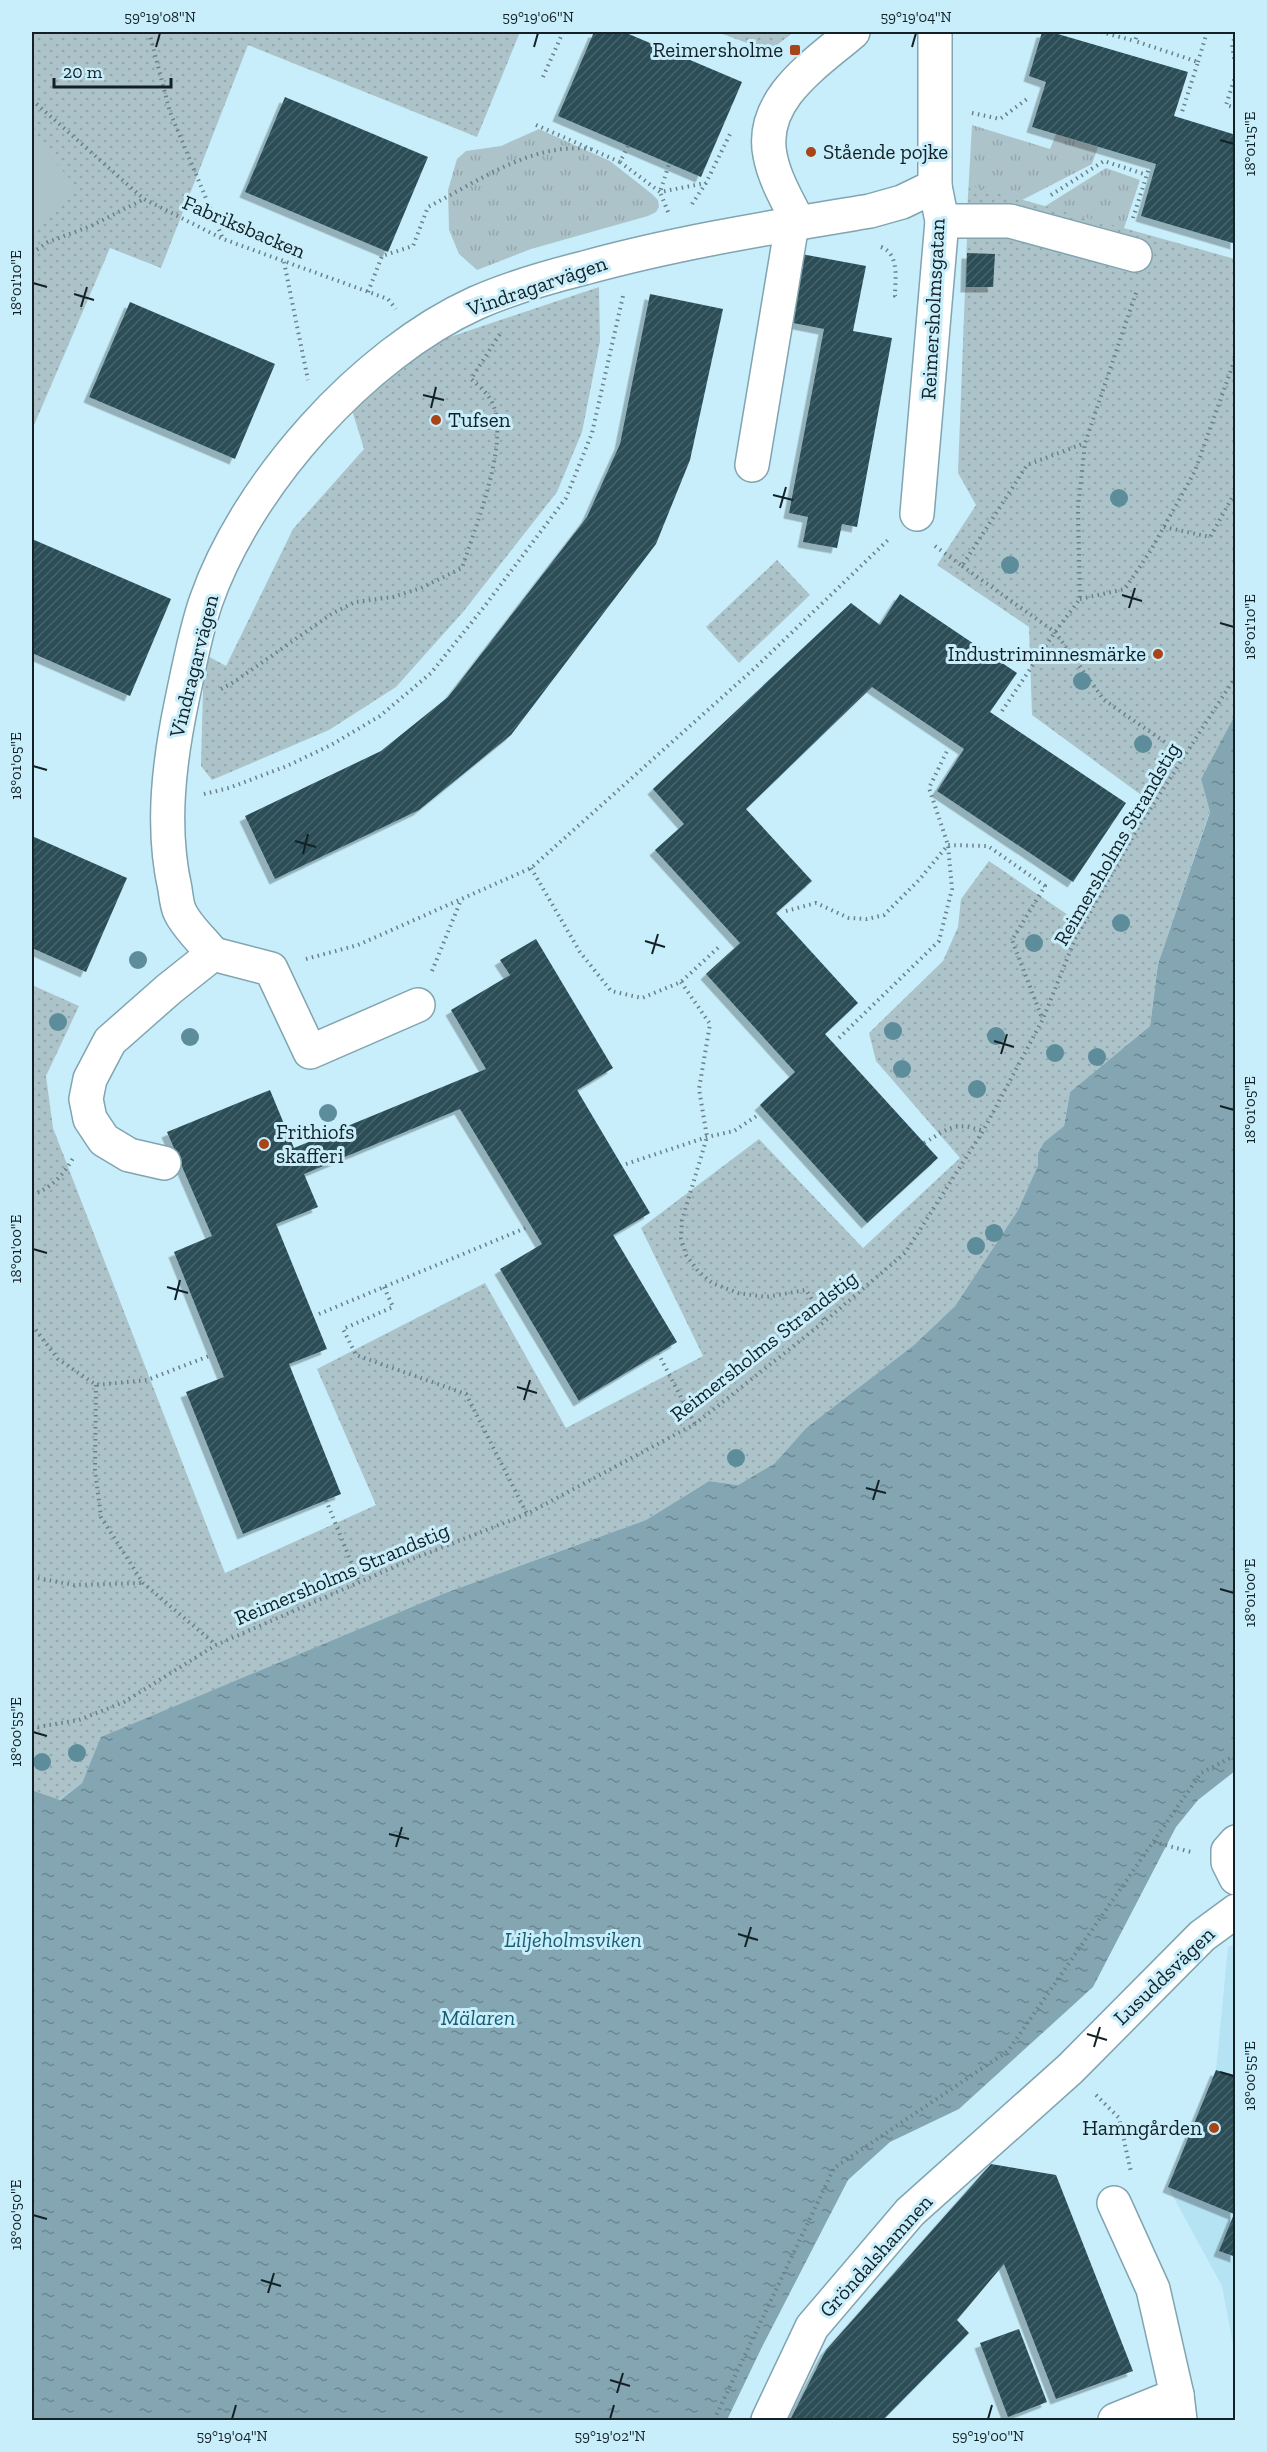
<svg xmlns="http://www.w3.org/2000/svg" width="1267" height="2452" viewBox="0 0 1267 2452" font-family="'Zilla Slab',serif">
<style>
.built{fill:#b5e3f3}
.grass{fill:url(#grass-tufts)}
.park{fill:url(#park-dots)}
.pitch{fill:#adc3ca}
.water{fill:url(#water-ripples)}
.building{fill:url(#building-hatch);filter:url(#shadow)}
.lines{fill:none;stroke-linecap:round;stroke-linejoin:round}
.minor-casing{stroke:#80a4b0;stroke-width:36}
.path{stroke:#68818a;stroke-width:4;stroke-dasharray:1.5 4.5;stroke-linecap:butt}
.minor{stroke:#fff;stroke-width:33}
.tree{fill:#5d8c9a}
.ticks{fill:none;stroke:#132126;stroke-width:2}
.poi-dot{fill:#a94419;stroke:#c8eefb;stroke-width:2}
.labels{text-anchor:middle;stroke-width:6;stroke-linejoin:round;paint-order:stroke}
.poi-label{font-size:21px;fill:#132126;stroke:#c8eefb;text-anchor:end}
.street-label{font-size:21px;fill:#132126;stroke:#c8eefb}
.water-label{font-size:22px;font-style:italic;fill:#185c6f;stroke:#c8eefb}
.neatline{fill:none;stroke:#132126;stroke-width:2}
.ticks-label{font-size:15px;text-anchor:middle;fill:#132126}
</style>
<defs>
<pattern id="grass-tufts" width="24" height="20" patternUnits="userSpaceOnUse" patternTransform="scale(1.5)"><rect width="24" height="20" fill="#adc3ca"/><path d="M3 7l-1-3M5 7V3M7 7l1-3M15 17l-1-3M17 17v-4M19 17l1-3" fill="none" stroke="#94a7ad"/></pattern>
<pattern id="park-dots" width="8" height="8" patternUnits="userSpaceOnUse" patternTransform="scale(1.5)"><rect width="8" height="8" fill="#adc3ca"/><path d="M2 2h.1M6 6h.1" fill="none" stroke="#94a7ad" stroke-width="1.8" stroke-linecap="round"/></pattern>
<pattern id="water-ripples" width="26" height="14" patternUnits="userSpaceOnUse" patternTransform="scale(1.5)"><rect width="26" height="14" fill="#84a6b2"/><path d="M2 4q2-2 4 0t4 0M15 11q2-2 4 0t4 0" fill="none" stroke="#6b8791"/></pattern>
<pattern id="building-hatch" width="6" height="6" patternUnits="userSpaceOnUse" patternTransform="scale(1.5)"><rect width="6" height="6" fill="#2b4d57"/><path d="M-1 1l2-2M0 6l6-6M5 7l2-2" fill="none" stroke="#47636c"/></pattern>
<filter id="shadow"><feDropShadow dx="-5.5" dy="5.5" stdDeviation="0" flood-color="#0004"/></filter>
</defs>
<rect width="100%" height="100%" fill="#c8eefb"/>
<!-- built -->
<path class="built" d="M1235,1944V2356L1222,2286L1168,2187L1216,2070L1228,1947Z"/>
<!-- grass -->
<g class="grass">
<path d="M972,125L1050,149L1056,134L1098,147L1092,164L1005,209L967,213Z"/>
<path d="M539,129L610,161L652,194L658,200L659,207L656,212L648,216L531,249L477,270L459,254L449,230L448,190L457,159L466,151L501,146Z"/>
<path d="M1106,168L1140,180L1119,243L1031,215Z"/>
</g>
<!-- park -->
<g class="park">
<path d="M32,32H520L477,137L248,45L161,268L110,248L32,430Z"/>
<path d="M717,32H794L769,51Z"/>
<path d="M969,185L1235,259L1236,715L1201,779L1210,811L1158,964L1150,1026L1070,1092L1064,1126L1044,1142L1038,1153V1165L1018,1210L955,1306L914,1345L806,1428L775,1463L738,1485L709,1481L646,1520L445,1593L102,1737L82,1783L59,1800L32,1790V985L79,1006L46,1076L53,1128L225,1573L376,1505L317,1369L485,1283L566,1428L703,1356L641,1228L759,1139L863,1248L960,1158L876,1061L869,1033L943,961L958,927L961,899L989,861L1071,917L1148,800L1032,715L1029,627L937,565L976,505L958,473Z"/>
<path d="M599,287L600,341L582,432L557,492L463,612L396,687L329,730L212,780L201,766L204,654L226,666L293,529L364,449L352,410L432,343Z"/>
<path d="M777,560L810,595L739,663L706,627Z"/>
</g>
<!-- pitch -->
<path class="pitch" d="M32,134L79,190L34,229L32,226Z"/>
<!-- water -->
<path class="water" d="M1235,715V1771L1198,1800L1176,1827L1093,1987L959,2109L890,2142L848,2180L761,2349L727,2420H32V1790L60,1800L82,1783L101,1737L445,1593L646,1520L709,1481L738,1485L775,1463L806,1428L914,1345L955,1306L1018,1210L1038,1165V1153L1044,1142L1064,1126L1070,1092L1150,1026L1158,964L1210,812L1201,779Z"/>
<!-- building -->
<g class="building">
<path d="M594,32H624L742,82L701,177L558,116Z"/>
<path d="M1042,32H1051L1188,72L1174,116L1236,135V244L1141,216L1156,164L1032,127L1046,82L1029,76Z"/>
<path d="M285,97L428,157L388,252L245,192Z"/>
<path d="M796,253L866,266L853,331L892,338L857,527L842,524L837,548L803,542L808,517L789,513L824,329L783,321Z"/>
<path d="M967,253L995,254L993,287H966Z"/>
<path d="M650,294L723,309L690,460L656,544L511,735L419,810L275,879L245,816L381,751L448,697L587,517L620,444Z"/>
<path d="M130,302L275,364L235,459L89,397Z"/>
<path d="M32,539L171,599L130,696L32,653Z"/>
<path d="M900,594L1017,673L990,712L1126,803L1073,882L937,791L964,749L872,687L746,809L812,881L776,913L858,1003L825,1034L938,1158L867,1223L760,1105L795,1072L706,974L740,943L655,850L684,824L653,789L851,603L880,625Z"/>
<path d="M32,836L127,878L86,972L32,948Z"/>
<path d="M536,939L613,1068L577,1090L650,1213L613,1235L677,1342L579,1401L500,1269L542,1244L460,1109L304,1174L318,1207L276,1224L327,1349L289,1364L341,1494L243,1534L186,1392L224,1377L174,1252L212,1236L167,1132L270,1090L294,1148L486,1069L451,1010L510,975L500,960Z"/>
<path d="M1216,2070L1236,2077V2257L1219,2251L1234,2214L1168,2187Z"/>
<path d="M991,2164L1056,2175L1133,2371L1056,2399L1004,2264L957,2320L969,2333L883,2420H790L826,2350Z"/>
<path d="M1019,2329L1047,2402L1008,2417L980,2343Z"/>
</g>
<g class="lines">
<defs>
<g id="minor">
<path d="M942,221H1010L1135,255"/>
<path d="M799,223C788,202 774,178 770,155C759,99 817,63 853,32"/>
<path d="M752,465L792,224"/>
<path d="M917,514L942,221L935,186V32"/>
<path d="M213,954C203,941 187,927 180,912C177,906 176,896 175,889C161,827 169,762 182,700C189,667 195,633 206,601C247,484 363,354 476,303C510,288 548,277 584,268C678,242 774,227 870,211L902,202L935,186"/>
<path d="M213,954L271,969L310,1052L418,1005"/>
<path d="M164,1163L129,1155L104,1140L90,1119L86,1099L90,1079L110,1041L169,989L213,954"/>
<path d="M1236,1842L1228,1851V1862L1236,1878"/>
<path d="M1114,2203L1153,2289L1177,2395L1180,2420"/>
<path d="M768,2420L812,2327L910,2212L1070,2069L1202,1936L1236,1911"/>
<path d="M1115,2420L1177,2395"/>
</g>
</defs>
<!-- minor casing -->
<use href="#minor" class="minor-casing"/>
<!-- path -->
<g class="path">
<path d="M149,32L170,112L223,239"/>
<path d="M1101,32L1135,41"/>
<path d="M1138,32L1135,41L1198,62L1182,112"/>
<path d="M1236,34L1232,45L1236,70"/>
<path d="M1198,62L1207,32"/>
<path d="M1236,74L1226,105L1236,108"/>
<path d="M543,77L563,32"/>
<path d="M32,100L144,199L223,239L388,299L396,309"/>
<path d="M972,113L1000,119L1027,99"/>
<path d="M536,125L620,162"/>
<path d="M628,146L620,162L660,192L706,183"/>
<path d="M1051,195L1104,161L1147,175"/>
<path d="M692,204L706,183L731,132"/>
<path d="M668,212L660,192L669,164"/>
<path d="M1133,218L1149,168"/>
<path d="M881,247C900,254 895,280 895,296L897,298"/>
<path d="M32,253L48,242L91,226L144,199"/>
<path d="M284,262L308,380"/>
<path d="M368,292L382,256L413,246L428,207C479,181 532,142 591,149"/>
<path d="M1164,527L1210,537L1236,491"/>
<path d="M935,546L962,566L1027,465L1085,443"/>
<path d="M962,566L1055,632L1104,700L1185,756"/>
<path d="M1080,599L1125,589L1151,550L1195,471L1236,356"/>
<path d="M221,689L234,682L333,613L355,602L393,597L421,588L462,568C475,528 508,447 494,407C490,395 480,387 471,379L500,334"/>
<path d="M1002,711L1055,632L1080,599L1078,508L1085,443L1137,290"/>
<path d="M204,794L229,788L287,766L331,745L380,716L431,673L484,607L566,498L592,433L623,296"/>
<path d="M531,868L580,952L611,991L642,998L681,982L721,945"/>
<path d="M786,911L816,903L849,918L867,919L884,915L919,880L948,845L988,846L1045,886L1012,940L1042,1018"/>
<path d="M306,959L358,945L531,868L756,667L890,538"/>
<path d="M432,971L461,900"/>
<path d="M681,982L710,1024L699,1089L707,1137L682,1220L681,1238L686,1255L698,1271L712,1283L738,1293L766,1297L806,1290L825,1321"/>
<path d="M839,1038L939,941L952,889L948,845L929,788L948,749"/>
<path d="M924,1143C950,1128 954,1121 983,1131"/>
<path d="M626,1164L707,1137L734,1131L758,1115"/>
<path d="M32,1195C51,1188 63,1176 73,1158"/>
<path d="M384,1287L393,1307L343,1329L356,1355L466,1394L527,1514"/>
<path d="M319,1314L528,1227"/>
<path d="M32,1325L58,1359L96,1385L147,1380L209,1356"/>
<path d="M658,1353L695,1424"/>
<path d="M96,1385L95,1470L101,1517L143,1583L216,1645"/>
<path d="M326,1500L359,1582"/>
<path d="M32,1577L74,1585L143,1583"/>
<path d="M32,1725L38,1727L79,1720L124,1702L216,1645L410,1560L527,1514L695,1424L825,1321L905,1253L983,1131L1043,1019L1075,939L1138,828L1236,676"/>
<path d="M1154,1842L1191,1852"/>
<path d="M1096,2095L1119,2118L1131,2172"/>
<path d="M714,2420L834,2168L1008,2051L1201,1773L1236,1755"/>
</g>
<!-- minor -->
<use href="#minor" class="minor"/>
</g>
<!-- trees -->
<g class="tree">
<circle cx="1119" cy="498" r="9"/>
<circle cx="1010" cy="565" r="9"/>
<circle cx="1082" cy="681" r="9"/>
<circle cx="1143" cy="744" r="9"/>
<circle cx="1121" cy="923" r="9"/>
<circle cx="1034" cy="943" r="9"/>
<circle cx="138" cy="960" r="9"/>
<circle cx="58" cy="1022" r="9"/>
<circle cx="893" cy="1031" r="9"/>
<circle cx="996" cy="1036" r="9"/>
<circle cx="190" cy="1037" r="9"/>
<circle cx="1055" cy="1053" r="9"/>
<circle cx="1097" cy="1057" r="9"/>
<circle cx="902" cy="1069" r="9"/>
<circle cx="977" cy="1089" r="9"/>
<circle cx="328" cy="1113" r="9"/>
<circle cx="994" cy="1233" r="9"/>
<circle cx="976" cy="1246" r="9"/>
<circle cx="736" cy="1458" r="9"/>
<circle cx="77" cy="1753" r="9"/>
<circle cx="42" cy="1762" r="9"/>
</g>
<!-- ticks -->
<path class="ticks" d="M156,47L160,33M534,47L538,33M912,47L916,33M1220,140L1234,144M33,283L47,287M74,294L94,300M81,307L87,287M423,395L444,400M431,408L436,387M773,495L793,500M780,508L786,487M1122,595L1142,601M1129,608L1135,588M1220,623L1234,627M33,766L47,770M295,841L316,847M303,854L308,834M645,941L665,947M652,954L658,934M994,1041L1014,1047M1001,1054L1007,1034M1220,1106L1234,1110M33,1249L47,1253M167,1287L188,1293M175,1300L180,1280M517,1387L537,1393M524,1400L530,1380M866,1488L886,1493M873,1500L879,1480M1220,1589L1234,1593M33,1732L47,1736M389,1834L409,1839M396,1847L402,1827M738,1934L758,1940M745,1947L751,1927M1087,2034L1107,2040M1094,2047L1100,2027M1220,2072L1234,2076M33,2215L47,2219M261,2280L281,2286M268,2293L274,2273M610,2380L630,2386M617,2393L623,2373M232,2419L236,2405M610,2419L614,2405M988,2419L992,2405"/>
<!-- markers -->
<g class="poi-dot">
<rect x="789" y="44" width="12" height="12" rx="3"/>
<circle cx="811" cy="152" r="6"/>
<circle cx="436" cy="420" r="6"/>
<circle cx="1158" cy="654" r="6"/>
<circle cx="264" cy="1144" r="6"/>
<circle cx="1214" cy="2128" r="6"/>
</g>
<g class="labels">
<!-- poi labels -->
<g class="poi-label">
<text x="783" y="57">Reimersholme</text>
<text x="823" y="159" text-anchor="start">Stående pojke</text>
<text x="448" y="427" text-anchor="start">Tufsen</text>
<text x="1146" y="661">Industriminnesmärke</text>
<text x="276" y="1139" text-anchor="start">Frithiofs<tspan x="276" dy="24">skafferi</tspan></text>
<text x="1202" y="2135">Hamngården</text>
</g>
<!-- street labels -->
<g class="street-label">
<text transform="translate(244 227) rotate(23)" y="7">Fabriksbacken</text>
<text transform="translate(537 286) rotate(-19)" y="7">Vindragarvägen</text>
<text transform="translate(933 309) rotate(-87)" y="7">Reimersholmsgatan</text>
<text transform="translate(194 666) rotate(-76)" y="7">Vindragarvägen</text>
<text transform="translate(1117 844) rotate(-60)" y="7">Reimersholms Strandstig</text>
<text transform="translate(764 1346) rotate(-38)" y="7">Reimersholms Strandstig</text>
<text transform="translate(342 1574) rotate(-23)" y="7">Reimersholms Strandstig</text>
<text transform="translate(1164 1976) rotate(-44)" y="7">Lusuddsvägen</text>
<text transform="translate(876 2256) rotate(-48)" y="7">Gröndalshamnen</text>
</g>
<!-- water labels -->
<g class="water-label">
<text x="573" y="1947">Liljeholmsviken</text>
<text x="478" y="2025">Mälaren</text>
</g>
</g>
<!-- border -->
<rect width="1267" height="2452" fill="none" stroke="#c8eefb" stroke-width="66"/>
<!-- scale -->
<path d="M54 78v9h117v-9" fill="none" stroke="#132126" stroke-width="3"/>
<text x="63" y="78" font-size="18" fill="#132126" stroke="#c8eefb" stroke-width="4.5" paint-order="stroke">20 m</text>
<rect x="33" y="33" width="1201" height="2386" class="neatline"/>
<g class="ticks-label">
<text x="160" y="22">59°19'08"N</text>
<text x="538" y="22">59°19'06"N</text>
<text x="916" y="22">59°19'04"N</text>
<text transform="translate(1250 144) rotate(-90)" y="5">18°01'15"E</text>
<text transform="translate(16 283) rotate(-90)" y="5">18°01'10"E</text>
<text transform="translate(1250 627) rotate(-90)" y="5">18°01'10"E</text>
<text transform="translate(16 766) rotate(-90)" y="5">18°01'05"E</text>
<text transform="translate(1250 1110) rotate(-90)" y="5">18°01'05"E</text>
<text transform="translate(16 1249) rotate(-90)" y="5">18°01'00"E</text>
<text transform="translate(1250 1593) rotate(-90)" y="5">18°01'00"E</text>
<text transform="translate(16 1732) rotate(-90)" y="5">18°00'55"E</text>
<text transform="translate(1250 2076) rotate(-90)" y="5">18°00'55"E</text>
<text transform="translate(16 2215) rotate(-90)" y="5">18°00'50"E</text>
<text x="232" y="2441">59°19'04"N</text>
<text x="610" y="2441">59°19'02"N</text>
<text x="988" y="2441">59°19'00"N</text>
</g>
</svg>
